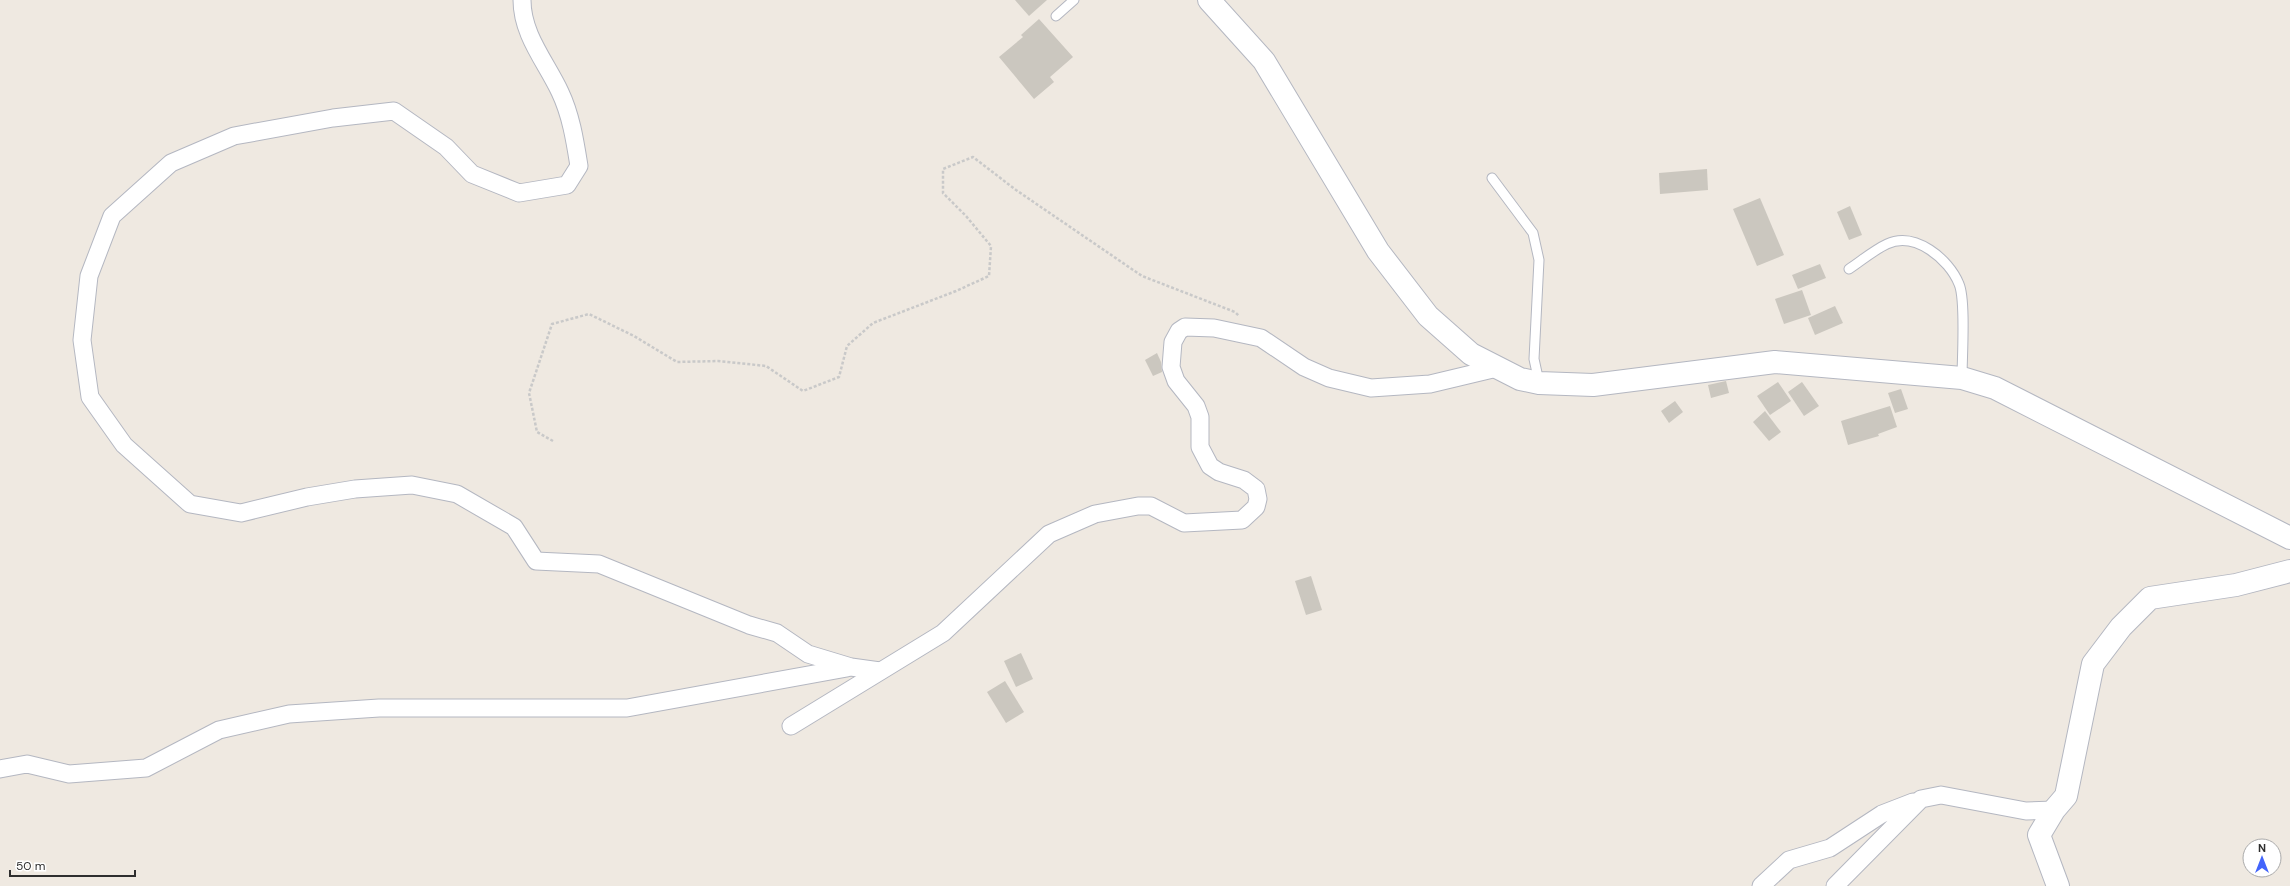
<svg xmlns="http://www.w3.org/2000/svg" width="2290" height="886" viewBox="0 0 2290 886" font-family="'DM Sans',sans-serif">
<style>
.building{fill:#cbc7bf}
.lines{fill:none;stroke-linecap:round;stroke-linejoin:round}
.lane-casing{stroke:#b4b7c1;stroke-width:11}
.street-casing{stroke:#b4b7c1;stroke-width:19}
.secondary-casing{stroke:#b4b7c1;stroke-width:24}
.path{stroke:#c9c9c9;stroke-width:2.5;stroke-dasharray:3 2;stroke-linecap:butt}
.lane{stroke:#fff;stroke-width:9}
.street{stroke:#fff;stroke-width:17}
.secondary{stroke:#fff;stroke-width:22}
</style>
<rect width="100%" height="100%" fill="#efe9e1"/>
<!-- building -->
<g class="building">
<path d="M1015,0H1047L1029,16Z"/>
<path d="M1039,19L1073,57L1050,77L1054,82L1034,99L999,57L1023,37L1021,35Z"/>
<path d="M1707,169L1708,190L1660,194L1659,173Z"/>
<path d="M1760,198L1784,255L1757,266L1733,209Z"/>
<path d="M1850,206L1862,235L1849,240L1837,212Z"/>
<path d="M1820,264L1826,278L1798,289L1792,275Z"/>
<path d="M1802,290L1811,315L1784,324L1775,299Z"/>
<path d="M1835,306L1843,323L1815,335L1808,318Z"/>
<path d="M1157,353L1161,362L1162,372L1153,376L1145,360Z"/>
<path d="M1726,381L1729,393L1711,398L1708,385Z"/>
<path d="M1778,382L1791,401L1770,415L1757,396Z"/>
<path d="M1802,382L1819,406L1804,416L1788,392Z"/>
<path d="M1901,389L1908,409L1895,413L1888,393Z"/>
<path d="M1675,401L1683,412L1669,423L1661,411Z"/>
<path d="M1890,406L1897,427L1878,434L1879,436L1848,445L1841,421Z"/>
<path d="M1765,411L1781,432L1769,441L1753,422Z"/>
<path d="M1311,576L1322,610L1306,615L1295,581Z"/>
<path d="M1021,653L1033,679L1016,687L1004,661Z"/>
<path d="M1005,681L1024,712L1006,723L987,692Z"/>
</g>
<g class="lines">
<defs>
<g id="lane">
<path d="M1056,16L1074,0"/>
<path d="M1492,178L1533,233L1539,260L1534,359L1539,382"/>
<path d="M1849,269C1861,261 1874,250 1887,244C1915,231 1949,259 1959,284C1966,300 1962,358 1962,378"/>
</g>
<g id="street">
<path d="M522,0C522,35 546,62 560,92C571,115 575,141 579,166L567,185L519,193L472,174L446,147L394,111L333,118L234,136L171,163L112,216L89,276L82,340L90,397L124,445L190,504L241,513L307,497L355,489L412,485L457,494L514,527L536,561L599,564L749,625L777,633L808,654L851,667L880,671"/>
<path d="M791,726L943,633L1049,534L1095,514L1138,506H1151L1184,523L1242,520L1256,507L1258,499L1256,489L1244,480L1219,472L1210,466L1200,447V417L1196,406L1176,381L1171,367L1173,342L1179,331L1185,327L1214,328L1261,338L1304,367L1329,378L1371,388L1430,384L1497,368"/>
<path d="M0,769L27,764L69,774L146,768L219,730L289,714L379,708H627L847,668"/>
<path d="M1761,886L1789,860L1830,848L1882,814L1913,802"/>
<path d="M1835,886L1921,799L1941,795L2026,811L2054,810"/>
</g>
<g id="secondary">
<path d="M1209,0L1264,61L1378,251L1428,316L1471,354L1520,379L1539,383L1593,385L1775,362L1962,378L1995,388L2290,538"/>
<path d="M2058,886L2039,835L2054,810L2066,796L2093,664L2121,627L2150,598L2236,585L2290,571"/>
</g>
</defs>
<!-- lane casing -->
<use href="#lane" class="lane-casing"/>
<!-- street casing -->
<use href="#street" class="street-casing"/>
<!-- secondary casing -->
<use href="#secondary" class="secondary-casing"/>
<!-- path -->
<path class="path" d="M553,441L537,432L529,393L552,324L589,314L634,336L677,362L718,361L766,366L803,391L839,377L847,346L873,323L956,291L989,276L991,246L966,216L943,193V169L973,157L1016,190L1142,276L1235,312L1239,316"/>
<!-- lane -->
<use href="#lane" class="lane"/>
<!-- street -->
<use href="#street" class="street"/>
<!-- secondary -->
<use href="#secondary" class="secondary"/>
</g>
<!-- north arrow -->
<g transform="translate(2262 858)"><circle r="19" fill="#ffffff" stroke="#ababab"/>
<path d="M0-3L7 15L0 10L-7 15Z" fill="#4264fb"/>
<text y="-6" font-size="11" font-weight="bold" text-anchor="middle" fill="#2e2e2e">N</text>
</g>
<!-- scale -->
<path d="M10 870v6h125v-6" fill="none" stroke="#2e2e2e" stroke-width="2"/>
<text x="16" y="870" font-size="12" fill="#2e2e2e" stroke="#ffffff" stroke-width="3" paint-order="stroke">50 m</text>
</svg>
